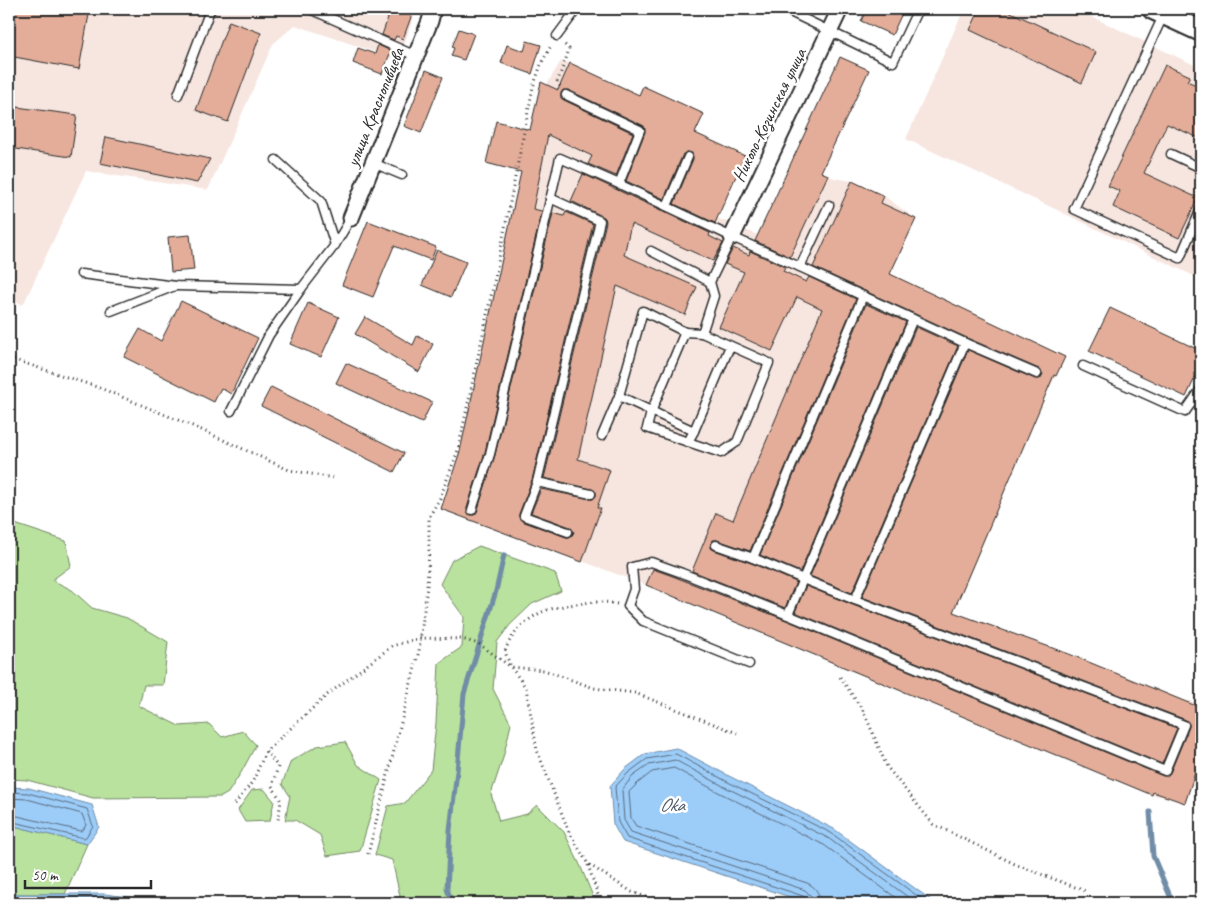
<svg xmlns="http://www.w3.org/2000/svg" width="1210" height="912" viewBox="0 0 1210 912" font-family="Caveat,sans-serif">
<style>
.built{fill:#f7e6e0}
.green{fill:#b9e29e;stroke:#728664}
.water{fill:#9cccf8;stroke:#6f8ca6}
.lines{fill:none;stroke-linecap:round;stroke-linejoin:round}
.shore{stroke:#586b7d;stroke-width:1}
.stream{stroke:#6f8ca6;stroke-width:5}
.building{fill:#e3ad99;stroke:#2b2b2b}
.service-casing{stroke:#2b2b2b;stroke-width:11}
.minor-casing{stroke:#2b2b2b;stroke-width:19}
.secondary-casing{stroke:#2b2b2b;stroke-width:24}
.path{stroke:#2b2b2b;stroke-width:3;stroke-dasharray:1 4;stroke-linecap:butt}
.service{stroke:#fff;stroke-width:8}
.minor{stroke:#fff;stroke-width:15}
.secondary{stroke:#fff;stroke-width:20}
.labels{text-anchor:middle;stroke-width:5;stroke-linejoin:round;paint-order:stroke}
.street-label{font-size:18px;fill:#2b2b2b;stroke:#fff}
.water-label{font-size:19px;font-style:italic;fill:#4d5b68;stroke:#fff}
</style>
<rect width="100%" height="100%" fill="#fff"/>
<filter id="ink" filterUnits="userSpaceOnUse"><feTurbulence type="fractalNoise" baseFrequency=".02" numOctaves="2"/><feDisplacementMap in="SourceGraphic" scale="10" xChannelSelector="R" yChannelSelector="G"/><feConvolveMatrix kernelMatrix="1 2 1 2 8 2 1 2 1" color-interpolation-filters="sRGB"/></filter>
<g filter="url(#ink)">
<!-- built -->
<g class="built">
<path d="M9,9H416L399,60L295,25L273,44L208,190L86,171L23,305L9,298Z"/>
<path d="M964,9H1075L1201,68V267L1196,277L1055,209L906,139Z"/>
<path d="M561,61L570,63L639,95L643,86L704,114L696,133L745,156L717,218L758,235L794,159L834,178L852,181L884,196L916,219L890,274L1065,357L1046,395L1005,377L954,613L1069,654L1185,701L1201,702V755L1185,803L1168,797L1152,795L646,585L441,509L460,451L539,91L547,84Z"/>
</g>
<!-- green -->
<g class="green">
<path d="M9,522L66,541L71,566L52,580L72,590L92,608L127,618L168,642L163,685H144L139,706L179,726L209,724L222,737L243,731L256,745L242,771L228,793L221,797L93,798L27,780L9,779Z"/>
<path d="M479,546L555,573L561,591L532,604L510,625L497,642L493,689L511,724L503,758L491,794L499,821L527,814L537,805L564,832L580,865L592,894L590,903H399L400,896L392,860L375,855L388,806L405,803L431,770L436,723L439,663L462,647L464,617L440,584L452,560Z"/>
<path d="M345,742L358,765L381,780L360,851L327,856L320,835L295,820H285L290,796L282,784L291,761L317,746Z"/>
<path d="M264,789L274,801L270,821L245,822L238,810L252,790Z"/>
<path d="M10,825L87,844L65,894H9V826Z"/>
</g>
<!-- water -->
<g class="water">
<path d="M676,748L729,776L834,829L935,903H808L623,842L613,824L610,786L625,769L645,754Z"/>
<path d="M9,787L29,788L92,805L99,827L87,844L10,825L9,826Z"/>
<path d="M9,894H105L174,903H9Z"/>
</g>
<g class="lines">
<!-- shore -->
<g class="shore">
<path d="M9,792L28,793L87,809L93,826L86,837L84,838L9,821"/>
<path d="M9,798L27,799L82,814L86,825L83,830L81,831L9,814"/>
<path d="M9,899H104L134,903"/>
<path d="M807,903L806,899L803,896L627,838L618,822L615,787L628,773L647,759L676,754L726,781L831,833L927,903"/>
<path d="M813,903L811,896L805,890L631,832L624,820L622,790L632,777L649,765L675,760L723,786L828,838L916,903"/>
<path d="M820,903C820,894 816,887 807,883L636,826L631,818L629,792L638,783L652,772L674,768L720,793L824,845L903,903"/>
</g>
<!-- stream -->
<g class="stream">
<path d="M1150,812L1153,856L1173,903"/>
<path d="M452,903L447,889L450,830L457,771L464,694L496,591L504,555"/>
</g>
</g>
<!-- building -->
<g class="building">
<path d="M9,9H90L79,69L9,56Z"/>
<path d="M391,9H414L403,39L396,36L394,40L382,35Z"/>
<path d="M867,9H904L892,35L861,21Z"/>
<path d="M980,9H1004L1096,52L1082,83L970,30Z"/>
<path d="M229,21L261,33L228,122L196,110Z"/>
<path d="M459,29L474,34L464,60L451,56L454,48L452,47Z"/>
<path d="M527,41L541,45L532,74L501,63L507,45L524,51Z"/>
<path d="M378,45L391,51L382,74L353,63L358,48L375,54Z"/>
<path d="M840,57L869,70L821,172L828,175L790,257L755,241Z"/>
<path d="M570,63L639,95L643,86L704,114L695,133L745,156L715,223L674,204L693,159L692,153L687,152L683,154L664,199L626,181L645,132L644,126L568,90H563L561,93V98L564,100L633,133L616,176L588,164L592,156L548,135L533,209L542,211L485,452L467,508L468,514L474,515L477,512L495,455L553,213L564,216L566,212L593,224L532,480L519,514V517L522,521L566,537H569L573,534L574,532L570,527L531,513L541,489L590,499H593L596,496V492L592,489L544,478L606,222L605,218L602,216L571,201L583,174L710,233L709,236L723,243L713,261L631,224L624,255L697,287L685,315L617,286L578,459L610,470L597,508H601L582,562L441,509L460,451L521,172L486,163L496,121L530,130L541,82L558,90Z"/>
<path d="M1165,65L1190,76L1187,81L1201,87V139L1167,124L1144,173L1198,198L1179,238L1113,207L1120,191L1108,186Z"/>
<path d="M426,70L443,77L421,133L404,126Z"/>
<path d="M9,106L77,115L71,157L9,148Z"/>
<path d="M106,137L210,159L197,183L100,163Z"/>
<path d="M852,181L884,196L881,203L916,219L890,274L1065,357L1056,376L1054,375L953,612L1069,654L1201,708V755L1185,803L1153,792L1152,795L646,585L653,569L670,575L786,620L1163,776H1166L1170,773L1189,727V724L1186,720L862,597L968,350L1035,379H1040L1043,374L1039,369L967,338L813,267Z"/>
<path d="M368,221L436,247L431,260L394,246L373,297L342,285Z"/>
<path d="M190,235L194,270L171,272L168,237Z"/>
<path d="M733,248L749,255L750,251L785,267L783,271L806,282L809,277L856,299L750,551L717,540H713L711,544V548L714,550L751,563L796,582L785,608L692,571L716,513L733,520L822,309L797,297L772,351L719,327L744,272L725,264Z"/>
<path d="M437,250L466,262L451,297L422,285Z"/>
<path d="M181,301L258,338L231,394L221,388L214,402L124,357L140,329L161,341Z"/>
<path d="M308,303L339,317L321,357L290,344Z"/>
<path d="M866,304L906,322L800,572L760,555Z"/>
<path d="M1110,308L1201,351V365L1186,397L1089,351Z"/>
<path d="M365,317L413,345L417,336L433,344L419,372L355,334Z"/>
<path d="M916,327L958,346L852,593L810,576Z"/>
<path d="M346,363L432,402L422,423L336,383Z"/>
<path d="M271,387L404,453L394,472L261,406Z"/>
<path d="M806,586L853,605L1177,728L1162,764L795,612Z"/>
</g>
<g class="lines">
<defs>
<g id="service">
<path d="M310,9L416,56"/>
<path d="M784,9L893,62L918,9"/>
<path d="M1163,16L1074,209L1180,258L1201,209"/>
<path d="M557,36L577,9"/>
<path d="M178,95L210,10L212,9"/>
<path d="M1171,154L1201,168"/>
<path d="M276,160L321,201L335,245"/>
<path d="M373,163L402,175"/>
<path d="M619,184L732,237L710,282L651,251"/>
<path d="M667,206L688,157"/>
<path d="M732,237L800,267L829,205"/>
<path d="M81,274L176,286L301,289L335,245L351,218"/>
<path d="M111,311L175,286"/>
<path d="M965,343L1037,374"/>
<path d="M1083,366L1185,412L1201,389"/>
<path d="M619,396L694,431L688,442L647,428L651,412L685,332"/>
<path d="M231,411L269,335L301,289"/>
<path d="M694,431L730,346"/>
<path d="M602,436L619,396L643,311L685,332L702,333L714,296L710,282"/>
<path d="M688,442L721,453L737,442L769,363L702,333"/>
<path d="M537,482L600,221L550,198"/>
<path d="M472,510L490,454L560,158L619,184L640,130L566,95"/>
<path d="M568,532L524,516L537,482L591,494"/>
<path d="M716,545L753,558L863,296L800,267"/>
<path d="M855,600L965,343L913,319"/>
<path d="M788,615L1165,771L1184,725L855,600L803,579L913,319L863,296"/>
<path d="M749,664L643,621L628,606L634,589L632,567L651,562L682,573L788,615L803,579L753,558"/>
</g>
<g id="minor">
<path d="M351,218L430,21L433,9"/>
<path d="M732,237L840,9"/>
</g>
<path id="secondary" d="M1153,9L1201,31"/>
</defs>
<!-- service casing -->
<use href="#service" class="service-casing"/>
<!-- minor casing -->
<use href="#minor" class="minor-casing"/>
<!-- secondary casing -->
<use href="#secondary" class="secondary-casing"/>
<!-- path -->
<g class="path">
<path d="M560,86L557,82L565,62L569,49L564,44"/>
<path d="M9,358L100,388L195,427L289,470L333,478"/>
<path d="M617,604C612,603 607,602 602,602C590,601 550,607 540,613C524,621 510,635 505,652L511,667L544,670L594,688L635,693L737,733"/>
<path d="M840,677L864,712L887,767L933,824L1017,865L1088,892"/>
<path d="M266,751L278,767L272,786L281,801L278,820"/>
<path d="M235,804L253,781L266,751L327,695L392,646L420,638L462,639L479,644L511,667L526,688L537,750L569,832L588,864L632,892L663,903"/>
<path d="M368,854L419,651L427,586L429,549V517L440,498L458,450L497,268L533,87L542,62L552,44"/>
<path d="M588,865L598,895L597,903"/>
</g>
<!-- service -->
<use href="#service" class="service"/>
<!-- minor -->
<use href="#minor" class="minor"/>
<!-- secondary -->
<use href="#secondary" class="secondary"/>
</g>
</g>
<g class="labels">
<!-- street labels -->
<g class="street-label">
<text transform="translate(375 107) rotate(-68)" y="6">улица Краснопивцева</text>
<text transform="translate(769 115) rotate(-64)" y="6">Николо-Козинская улица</text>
</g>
<!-- water labels -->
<g class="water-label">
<text x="672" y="811">Oka</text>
</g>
</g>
<!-- margin -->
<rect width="1210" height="912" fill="none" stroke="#fff" stroke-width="30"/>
<rect x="15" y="15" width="1180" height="882" fill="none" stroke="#2b2b2b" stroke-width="2" filter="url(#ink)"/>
<!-- scale -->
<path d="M25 880v8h126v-8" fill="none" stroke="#2b2b2b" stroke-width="2.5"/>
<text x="32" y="880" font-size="15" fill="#2b2b2b" stroke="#ffffff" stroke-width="4" paint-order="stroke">50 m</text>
</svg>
